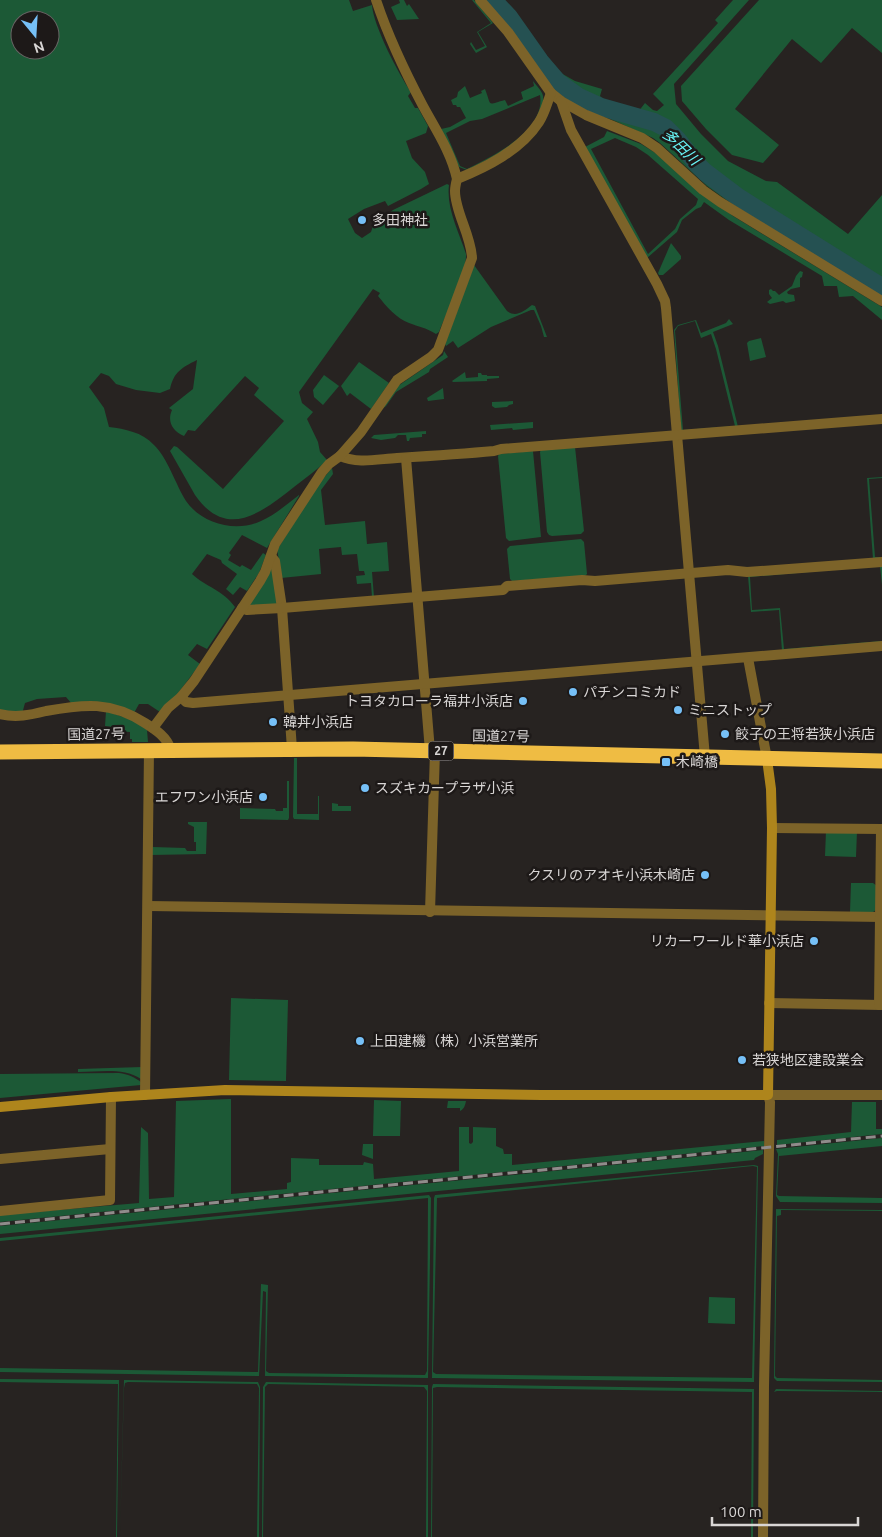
<svg xmlns="http://www.w3.org/2000/svg" width="882" height="1537" viewBox="0 0 882 1537" font-family="Ubuntu,'Noto Sans JP',sans-serif">
<style>
.green{fill:#1c5936;fill-rule:evenodd}
.lines{fill:none;stroke-linecap:round;stroke-linejoin:round}
.river{stroke:#255152;stroke-width:18}
.street{stroke:#7c6329;stroke-width:10}
.secondary{stroke:#ae851c;stroke-width:10}
.highway{stroke:#efbc43;stroke-width:15}
.rail{stroke:#908c8b;stroke-width:3;stroke-dasharray:10 5;stroke-linecap:butt}
.poi-dot{fill:#76c0f7;stroke:#1d1918;stroke-width:2}
.labels{text-anchor:middle;stroke-width:5;stroke-linejoin:round;paint-order:stroke}
.shield{fill:#1d1918;stroke:#a19d9c;stroke-width:1}
.shield-label{font-size:12px;font-weight:bold;fill:#d9d6d5}
.poi-label{font-size:14px;fill:#d9d6d5;stroke:#1d1918;text-anchor:start}
.street-label{font-size:14px;fill:#d9d6d5;stroke:#1d1918}
.water-label{font-size:15px;font-style:italic;fill:#69f6f9;stroke:#1d1918}
</style>
<rect width="100%" height="100%" fill="#272321"/>
<!-- green -->
<g class="green">
<path d="M0,0H349L353,11L372,5C373,25 399,75 411,92L408,96L415,108H418L428,126L426,133L406,141L412,158L425,172L429,184L421,189L388,206L385,201L364,209L348,219L355,233L362,238L371,232L374,223L393,210L447,184L449,185C446,208 459,232 466,254C467,275 447,311 439,332L436,334C425,327 419,327 409,323C397,319 386,306 378,296L380,293L373,289L299,392L302,403L313,412L307,419L318,442L320,452L327,460C317,470 305,478 294,487C262,512 227,541 195,495L170,451L174,446L177,447L223,489L284,421L254,395L259,388L245,376L195,431L188,430L184,436C172,431 167,421 172,410L169,408L193,389L197,360C181,368 174,372 170,389L160,393L136,390L116,384L109,376L101,373L89,387L104,408L109,427C125,429 142,432 154,445C167,457 176,485 186,501C202,524 236,533 261,521C275,515 287,504 299,495V496L267,548L242,535L229,553L231,555L228,560L240,567L242,565L251,570L263,553L266,555L259,573L247,591L240,587L233,595L226,589L237,574L222,563L221,560L207,554L192,574C206,587 223,590 235,607L207,649L197,644L188,655L200,664L176,696L160,712L148,704H139L134,713L72,704L66,697L37,699L25,703L22,714L0,713ZM20,20H50V50H20Z"/>
<path d="M399,0H404L407,6L409,4L419,19L397,20L391,7L400,3Z"/>
<path d="M472,0H474L493,23L478,32L487,47L476,53L470,44L471,42L476,50L485,46L477,32L491,23Z"/>
<path d="M733,0H749L674,84L676,104L701,134L728,161L766,181L777,182L848,234L882,195V281C850,260 819,239 786,219C760,203 732,189 710,169C694,155 686,131 667,121C658,115 648,114 638,112L645,103L653,110L657,111L664,105L653,94L718,23L715,20Z"/>
<path d="M759,0H882V53L852,28L821,63L792,39L735,109L779,145L763,163L732,155L706,129L682,101L681,86Z"/>
<path d="M559,72L575,81L602,89L600,96L603,99L632,108L631,111C604,104 575,94 556,74Z"/>
<path d="M533,81C536,85 540,89 542,93C545,99 542,107 540,112C526,142 495,156 467,170L459,167L441,129L450,127L466,118L460,107H457L456,105H453L451,100L457,97L458,92L465,86L470,98L482,93L481,91L485,89C492,107 486,105 505,100L508,106L523,99L521,92L534,86ZM540,95C546,131 493,156 467,169L460,166L446,133L470,121L482,119Z"/>
<path d="M579,105L608,116L664,134L676,146L701,176L727,196L882,292V296L725,199L707,186L660,143L653,138Z"/>
<path d="M607,131L641,144L654,152L733,216L882,307V320L853,296L839,297L837,286H824L822,276L729,220L704,202L701,207L696,209L682,220L677,232L647,258L585,147L604,137ZM615,138L636,147L648,155L698,199L696,205L680,219L675,229L648,254L591,149Z"/>
<path d="M671,243L681,256V259L663,275H659L658,273Z"/>
<path d="M474,265L507,311C516,318 524,311 532,305L535,306L547,337H544L541,326L534,310H531L491,327L458,348L453,341L446,346L445,344Z"/>
<path d="M800,271L803,272L802,277L800,278V287L791,289L787,292L788,294L794,295L795,301L786,303L783,301L770,304L767,302L772,298L769,294V290L771,289L773,291H775L779,295L792,286L796,276Z"/>
<path d="M729,319L733,324L713,332L718,346L738,427L681,432L674,330L678,325L696,320L701,333L726,323ZM695,321L701,338L711,334L716,349L735,426L683,430L675,331L678,326Z"/>
<path d="M761,338L766,357L750,361L747,343L749,341Z"/>
<path d="M444,351L448,357L430,369L429,372L396,392L386,406L381,410L398,386L443,355Z"/>
<path d="M359,362L389,383L371,409L350,393L347,396L341,386Z"/>
<path d="M465,372L466,378L478,377V373H481L482,375H487V376H499V378L487,379V381L453,382L452,381Z"/>
<path d="M324,375L339,386L323,405L314,397L313,390Z"/>
<path d="M443,388L444,399L428,401L427,398Z"/>
<path d="M513,401V404L509,405L507,407L495,408L492,406V402Z"/>
<path d="M533,422V428L513,430L512,428L491,430L490,425Z"/>
<path d="M426,431V434H422V437L410,438L409,441H407L406,435H398L395,438L381,440L371,438L374,435Z"/>
<path d="M575,447L584,531L581,534L552,536L549,535L547,532L540,452L541,450Z"/>
<path d="M533,451L541,537L509,541L506,538L498,456L499,454Z"/>
<path d="M332,468L333,474L321,490L325,525L365,521L367,544L387,542L389,571L372,572L374,597H372L371,583L357,584L356,576L365,575L364,571H359L357,554L342,555L341,547L319,549L321,574L281,578L279,560L277,550L316,487Z"/>
<path d="M882,477V478L869,479L875,557H882V558L873,559L867,478Z"/>
<path d="M581,539L584,542L587,574L585,576L512,581L510,579L507,549L510,546Z"/>
<path d="M882,565V585L880,566L750,577L752,610L780,608L784,649L882,641V642L782,651L779,610L751,612L748,576Z"/>
<path d="M272,567L278,606H249Z"/>
<path d="M106,711L135,721L147,730L148,742H132V739H130V732L114,731V739H112V727L105,726Z"/>
<path d="M294,758H297V814H318V796H319V820L294,819L293,817Z"/>
<path d="M287,781H289V818L288,820L240,819V808L275,809L276,811H283V808H287Z"/>
<path d="M332,803L338,804V806H351V811H332Z"/>
<path d="M188,822H207L206,854L151,855V838H153V847L185,848L187,851H196V842H194V827L188,824Z"/>
<path d="M826,831H857L856,857L825,856Z"/>
<path d="M851,883H873L877,886L876,910L873,912H850Z"/>
<path d="M231,998L288,1000L286,1081L229,1080Z"/>
<path d="M142,1067L141,1079C123,1067 99,1072 78,1072V1069Z"/>
<path d="M119,1073C128,1074 134,1077 141,1082V1085L0,1098V1074Z"/>
<path d="M231,1099V1194L287,1189V1183L291,1182V1158L319,1159V1165H363L364,1162L373,1164L374,1179L459,1171V1127H469V1143L471,1144L473,1142V1127L496,1128V1146L503,1149L504,1154H512V1165L764,1141V1146L0,1222V1215L139,1203L141,1127L148,1133L149,1199L174,1197L176,1101Z"/>
<path d="M374,1100L401,1101L400,1136H373Z"/>
<path d="M448,1101H466C465,1106 464,1109 460,1111V1108H447Z"/>
<path d="M852,1102H876V1129H882V1134L777,1145V1140L851,1132Z"/>
<path d="M882,1138V1146L779,1156L777,1195L779,1196L882,1198V1203L780,1202L776,1196L778,1154L776,1149Z"/>
<path d="M363,1144H373V1159L362,1155Z"/>
<path d="M763,1150V1154L755,1158L754,1160L734,1162L0,1234V1226Z"/>
<path d="M754,1165L758,1166L754,1382L432,1378L434,1198L435,1195ZM753,1166L757,1167L752,1378L436,1374L433,1372L437,1198Z"/>
<path d="M429,1195L431,1198L428,1378L265,1376L266,1292L263,1291L259,1376L0,1372V1368L258,1372L261,1284L268,1285L266,1371L269,1373L425,1375L427,1371L428,1198L0,1241V1238Z"/>
<path d="M776,1209L882,1210V1211L781,1210V1215L777,1216L775,1376L777,1378L882,1380V1382L777,1381L774,1378Z"/>
<path d="M709,1297L735,1298V1324L708,1323Z"/>
<path d="M0,1379L119,1380L117,1537H116L118,1384L0,1382Z"/>
<path d="M124,1380L258,1382L260,1387L259,1537H257L259,1388L257,1384L128,1382L125,1383L124,1388L120,1537Z"/>
<path d="M266,1382L428,1385V1537H426L427,1391L424,1387L268,1384L265,1387L263,1537H262L263,1387Z"/>
<path d="M433,1384L754,1389L753,1537H751L752,1392L437,1387L433,1388L432,1537H431L432,1387Z"/>
<path d="M776,1389L882,1391V1392L777,1391L774,1392L772,1537L774,1392Z"/>
</g>
<g class="lines">
<!-- river -->
<path class="river" d="M493,0L509,17L540,61L558,82L579,97L601,107L654,122L666,128L677,139L696,163L705,172L738,197L882,287"/>
<!-- street -->
<g class="street">
<path d="M376,0C388,36 405,72 423,106C436,130 451,152 457,179"/>
<path d="M480,0L508,32L551,93L561,101L586,115L642,138L657,148L703,190L720,202L882,301"/>
<path d="M561,101L571,130L657,284L665,301L666,308L705,757"/>
<path d="M340,456C358,464 378,459 397,458C430,456 462,454 494,451L501,449L882,419"/>
<path d="M406,458L430,751"/>
<path d="M271,556L275,561L282,608L292,749"/>
<path d="M242,608L247,610L282,608L503,590L507,586L582,580L595,581L728,570L747,572L882,562"/>
<path d="M748,658L767,759"/>
<path d="M181,697L186,702L193,703L882,646"/>
<path d="M0,714C16,718 30,715 46,711C84,704 111,701 145,723C156,730 167,737 171,750"/>
<path d="M153,728L168,708L181,697L194,681L260,581L265,572L275,544L322,472L329,464L340,456L361,432L397,380L431,357L438,350L472,258C471,235 455,212 455,191C455,187 456,183 457,179C487,167 521,150 539,122C545,113 547,103 551,93"/>
<path d="M772,828L882,829"/>
<path d="M148,906L882,917"/>
<path d="M430,912L435,751"/>
<path d="M769,1003L882,1005"/>
<path d="M879,1005L881,829"/>
<path d="M145,1095L149,750"/>
<path d="M0,1159L110,1149"/>
<path d="M0,1211L110,1200L111,1097"/>
<path d="M763,1537L764,1386L770,1102L768,1095H882"/>
</g>
<!-- secondary -->
<path class="secondary" d="M0,1107L111,1097L225,1090L541,1095H768L772,828L771,789L767,759"/>
<!-- highway -->
<path class="highway" d="M0,752L353,749L882,761"/>
<!-- rail -->
<path class="rail" d="M0,1224L882,1136"/>
</g>
<!-- markers -->
<g class="poi-dot">
<circle cx="362" cy="220" r="5"/>
<circle cx="573" cy="692" r="5"/>
<circle cx="523" cy="701" r="5"/>
<circle cx="678" cy="710" r="5"/>
<circle cx="273" cy="722" r="5"/>
<circle cx="725" cy="734" r="5"/>
<rect x="661" y="757" width="10" height="10" rx="2.5"/>
<circle cx="365" cy="788" r="5"/>
<circle cx="263" cy="797" r="5"/>
<circle cx="705" cy="875" r="5"/>
<circle cx="814" cy="941" r="5"/>
<circle cx="360" cy="1041" r="5"/>
<circle cx="742" cy="1060" r="5"/>
</g>
<g class="labels">
<!-- shield labels -->
<rect class="shield" x="428.5" y="741.5" width="25" height="19" rx="4"/>
<g class="shield-label">
<text x="441" y="755">27</text>
</g>
<!-- poi labels -->
<g class="poi-label">
<text x="372" y="225">多田神社</text>
<text x="583" y="697">パチンコミカド</text>
<text x="513" y="706" text-anchor="end">トヨタカローラ福井小浜店</text>
<text x="688" y="715">ミニストップ</text>
<text x="283" y="727">韓丼小浜店</text>
<text x="735" y="739">餃子の王将若狭小浜店</text>
<text x="676" y="767">木崎橋</text>
<text x="375" y="793">スズキカープラザ小浜</text>
<text x="253" y="802" text-anchor="end">エフワン小浜店</text>
<text x="695" y="880" text-anchor="end">クスリのアオキ小浜木崎店</text>
<text x="804" y="946" text-anchor="end">リカーワールド華小浜店</text>
<text x="370" y="1046">上田建機（株）小浜営業所</text>
<text x="752" y="1065">若狭地区建設業会</text>
</g>
<!-- street labels -->
<g class="street-label">
<text transform="translate(96 734) rotate(-1)" y="5">国道27号</text>
<text transform="translate(501 736) rotate(1)" y="5">国道27号</text>
</g>
<!-- water labels -->
<g class="water-label">
<text transform="translate(681 147) rotate(44)" y="5">多田川</text>
</g>
</g>
<!-- north arrow -->
<g transform="translate(35 35) rotate(162)"><circle r="24" fill="#1d1918" stroke="#686564"/>
<path d="M0-4L9 19L0 12L-9 19Z" fill="#76c0f7"/>
<text y="-8" font-size="14" font-weight="bold" text-anchor="middle" fill="#d9d6d5">N</text>
</g>
<!-- scale -->
<path d="M712 1517v8h146v-8" fill="none" stroke="#d9d6d5" stroke-width="2.5"/>
<text x="720" y="1517" font-size="15" fill="#d9d6d5" stroke="#1d1918" stroke-width="4" paint-order="stroke">100 m</text>
</svg>
